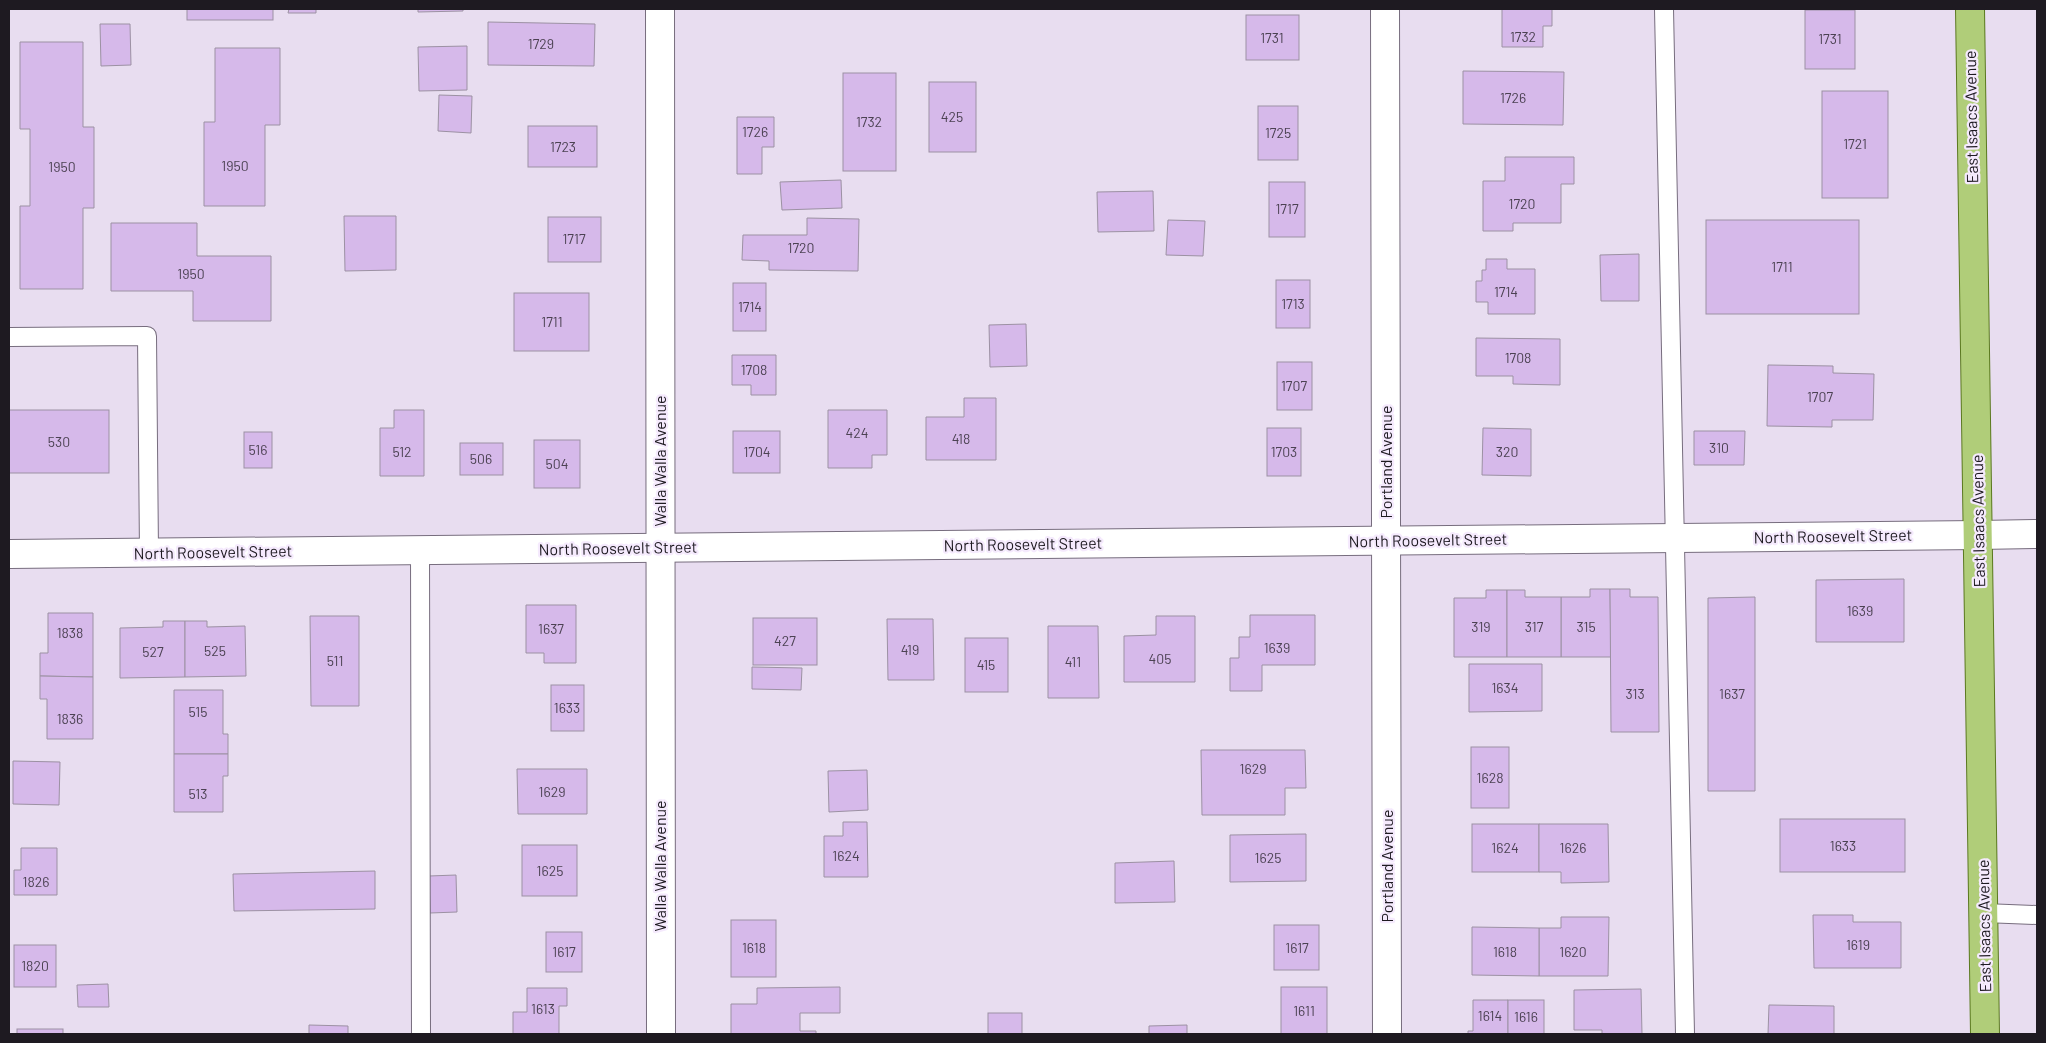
<svg xmlns="http://www.w3.org/2000/svg" width="2046" height="1043" viewBox="0 0 2046 1043" font-family="Barlow,sans-serif">
<style>
.building{fill:#d6b9ea;stroke:#9c91a3}
.lines{fill:none;stroke-linecap:round;stroke-linejoin:round}
.service-casing{stroke:#776d7e;stroke-width:20}
.minor-casing{stroke:#776d7e;stroke-width:30}
.tertiary-casing{stroke:#776d7e;stroke-width:30}
.secondary-casing{stroke:#776d7e;stroke-width:30}
.primary-casing{stroke:#5b7920;stroke-width:30}
.service{stroke:#fff;stroke-width:18}
.minor{stroke:#fff;stroke-width:28}
.tertiary{stroke:#fff;stroke-width:28}
.secondary{stroke:#fff;stroke-width:28}
.primary{stroke:#b0cd79;stroke-width:28}
.labels{text-anchor:middle;stroke-width:4.5;stroke-linejoin:round;paint-order:stroke}
.number-label{font-size:14px;fill:#4c4253}
.street-label{font-size:16px;fill:#1e1a21;stroke:#f5eafd}
</style>
<rect width="100%" height="100%" fill="#e8ddf0"/>
<!-- building -->
<g class="building">
<rect x="187" y="9" width="86" height="11"/>
<path d="M289,9H316V13H288Z"/>
<path d="M418,9H463V11L418,12Z"/>
<path d="M1502,9H1552V26H1543V47H1502Z"/>
<rect x="1805" y="10" width="50" height="59"/>
<rect x="1246" y="15" width="53" height="45"/>
<path d="M488,22L595,24L594,66L488,65Z"/>
<path d="M100,24H130L131,65L101,66Z"/>
<path d="M20,42H83V127H94V208H83V289H20V206H30V129H20Z"/>
<path d="M467,46V90L419,91L418,47Z"/>
<path d="M215,48H280V125H265V206H204V122H215Z"/>
<path d="M1463,71L1564,72L1563,125L1463,124Z"/>
<rect x="843" y="73" width="53" height="98"/>
<rect x="929" y="82" width="47" height="70"/>
<rect x="1822" y="91" width="66" height="107"/>
<path d="M439,95L472,96L471,133L438,131Z"/>
<rect x="1258" y="106" width="40" height="54"/>
<path d="M737,117H774V147H762V174H737Z"/>
<rect x="528" y="126" width="69" height="41"/>
<path d="M1505,157H1574V184H1561V223H1513V231H1483V181H1505Z"/>
<path d="M841,180L842,208L782,210L780,182Z"/>
<rect x="1269" y="182" width="36" height="55"/>
<path d="M1153,191L1154,231L1098,232L1097,192Z"/>
<path d="M344,216H396V270L345,271Z"/>
<rect x="548" y="217" width="53" height="45"/>
<path d="M807,218L859,219L858,271L769,270V261L742,260L743,235H807Z"/>
<path d="M1168,220L1205,221L1203,256L1166,255Z"/>
<rect x="1706" y="220" width="153" height="94"/>
<path d="M111,223H197V256H271V321H193V291H111Z"/>
<path d="M1639,254V301H1601L1600,255Z"/>
<path d="M1486,259H1507V269H1535V314H1488V302H1476V281H1482V270H1486Z"/>
<rect x="1276" y="280" width="34" height="48"/>
<rect x="733" y="283" width="33" height="48"/>
<rect x="514" y="293" width="75" height="58"/>
<path d="M1026,324L1027,366L990,367L989,325Z"/>
<path d="M1476,338L1560,339V385L1513,384V376H1476Z"/>
<path d="M732,355H776V395H751V385H732Z"/>
<rect x="1277" y="362" width="35" height="48"/>
<path d="M1768,365L1833,366V373L1874,374L1873,420H1832V427L1767,426Z"/>
<path d="M964,398H996V460H926V417H964Z"/>
<rect x="9" y="410" width="100" height="63"/>
<path d="M394,410H424V476H380V428H394Z"/>
<path d="M828,410H887V455H872V468H828Z"/>
<rect x="1267" y="428" width="34" height="48"/>
<path d="M1483,428L1531,429V476L1482,475Z"/>
<rect x="733" y="431" width="47" height="42"/>
<path d="M1694,431H1745L1744,465H1694Z"/>
<rect x="244" y="432" width="28" height="36"/>
<rect x="534" y="440" width="46" height="48"/>
<rect x="460" y="443" width="43" height="32"/>
<path d="M1904,579V642H1816V580Z"/>
<path d="M1590,589H1610L1611,657H1561V597H1590Z"/>
<path d="M1610,589H1630V597H1658L1659,732H1611Z"/>
<path d="M1486,590H1507V657H1454V598H1486Z"/>
<path d="M1507,590H1525V597H1561V657H1507Z"/>
<path d="M1755,597V791H1708V598Z"/>
<path d="M526,605H576V663H544V653H526Z"/>
<path d="M48,613H93V677L40,676V653H48Z"/>
<path d="M1250,615H1315V665H1262V691H1230V658H1239V637H1250Z"/>
<path d="M310,616H359V706H311Z"/>
<path d="M1156,616H1195V682H1124V636L1156,635Z"/>
<rect x="753" y="618" width="64" height="47"/>
<path d="M887,619H933L934,680H888Z"/>
<path d="M163,621H185V677L120,678V628L163,627Z"/>
<path d="M185,621H207V627L245,626L246,676L185,677Z"/>
<path d="M1048,626H1098L1099,698H1048Z"/>
<rect x="965" y="638" width="43" height="54"/>
<path d="M1469,664H1542V711L1469,712Z"/>
<path d="M752,667L802,668L801,690L752,689Z"/>
<path d="M40,676L93,677V739H47V699H40Z"/>
<rect x="551" y="685" width="33" height="46"/>
<path d="M174,690H223V734H228V754H174Z"/>
<rect x="1471" y="747" width="38" height="61"/>
<path d="M1201,750H1305L1306,788H1285V815H1202Z"/>
<path d="M174,754H228V776H223V812H174Z"/>
<path d="M13,761L60,762L59,805L13,804Z"/>
<path d="M517,769H587V814H518Z"/>
<path d="M867,770L868,810L829,812L828,771Z"/>
<rect x="1780" y="819" width="125" height="53"/>
<path d="M843,822H867L868,877H824V836H843Z"/>
<rect x="1472" y="824" width="67" height="48"/>
<path d="M1539,824H1608L1609,882L1561,883V872H1539Z"/>
<path d="M1306,834V881L1230,882V835Z"/>
<rect x="522" y="845" width="55" height="51"/>
<path d="M21,848H57V895H14V870H21Z"/>
<path d="M1174,861L1175,902L1115,903V863Z"/>
<path d="M375,871V909L234,911L233,874Z"/>
<path d="M456,875L457,912L430,913L429,876Z"/>
<path d="M1813,915H1853V922H1901V968H1814Z"/>
<path d="M1561,917H1609L1608,976H1539V928H1561Z"/>
<rect x="731" y="920" width="45" height="57"/>
<rect x="1274" y="925" width="45" height="45"/>
<path d="M1472,927L1539,928V976L1472,975Z"/>
<rect x="546" y="932" width="36" height="40"/>
<rect x="14" y="945" width="42" height="42"/>
<path d="M108,984L109,1007H78L77,985Z"/>
<path d="M840,987V1013H800V1031H816V1034H731V1004H757V988Z"/>
<rect x="1281" y="987" width="46" height="47"/>
<path d="M527,988H567V1006H559V1034H513V1012H527Z"/>
<path d="M1641,989L1642,1034H1602V1030H1574V990Z"/>
<path d="M1473,1000H1508V1034H1468V1031H1473Z"/>
<rect x="1508" y="1000" width="36" height="34"/>
<path d="M1769,1005L1834,1006V1034H1768Z"/>
<rect x="988" y="1013" width="34" height="21"/>
<path d="M309,1025L348,1026V1034H309Z"/>
<path d="M1187,1025V1034H1149V1026Z"/>
<rect x="17" y="1029" width="46" height="5"/>
</g>
<g class="lines">
<defs>
<g id="service">
<path d="M1664,9L1685,1034"/>
<path d="M9,337L147,336L149,553"/>
<path d="M420,550L421,1034"/>
<path d="M1984,913L2037,915"/>
</g>
<g id="minor">
<path d="M660,9L661,1034"/>
<path d="M1385,9L1387,1034"/>
</g>
<path id="tertiary" d="M9,554L1979,535"/>
<path id="secondary" d="M1979,535L2037,534"/>
<path id="primary" d="M1970,9L1985,1034"/>
</defs>
<!-- service casing -->
<use href="#service" class="service-casing"/>
<!-- minor casing -->
<use href="#minor" class="minor-casing"/>
<!-- tertiary casing -->
<use href="#tertiary" class="tertiary-casing"/>
<!-- secondary casing -->
<use href="#secondary" class="secondary-casing"/>
<!-- primary casing -->
<use href="#primary" class="primary-casing"/>
<!-- service -->
<use href="#service" class="service"/>
<!-- minor -->
<use href="#minor" class="minor"/>
<!-- tertiary -->
<use href="#tertiary" class="tertiary"/>
<!-- secondary -->
<use href="#secondary" class="secondary"/>
<!-- primary -->
<use href="#primary" class="primary"/>
</g>
<g class="labels">
<!-- number labels -->
<g class="number-label">
<text x="1523" y="42">1732</text>
<text x="1272" y="43">1731</text>
<text x="1830" y="44">1731</text>
<text x="541" y="49">1729</text>
<text x="1513" y="103">1726</text>
<text x="952" y="122">425</text>
<text x="869" y="127">1732</text>
<text x="755" y="137">1726</text>
<text x="1278" y="138">1725</text>
<text x="1855" y="149">1721</text>
<text x="563" y="152">1723</text>
<text x="235" y="171">1950</text>
<text x="62" y="172">1950</text>
<text x="1522" y="209">1720</text>
<text x="1287" y="214">1717</text>
<text x="574" y="244">1717</text>
<text x="801" y="253">1720</text>
<text x="1782" y="272">1711</text>
<text x="191" y="279">1950</text>
<text x="1506" y="297">1714</text>
<text x="1293" y="309">1713</text>
<text x="750" y="312">1714</text>
<text x="552" y="327">1711</text>
<text x="1518" y="363">1708</text>
<text x="754" y="375">1708</text>
<text x="1294" y="391">1707</text>
<text x="1820" y="402">1707</text>
<text x="857" y="438">424</text>
<text x="961" y="444">418</text>
<text x="59" y="447">530</text>
<text x="1719" y="453">310</text>
<text x="258" y="455">516</text>
<text x="402" y="457">512</text>
<text x="757" y="457">1704</text>
<text x="1284" y="457">1703</text>
<text x="1507" y="457">320</text>
<text x="481" y="464">506</text>
<text x="557" y="469">504</text>
<text x="1860" y="616">1639</text>
<text x="1481" y="632">319</text>
<text x="1534" y="632">317</text>
<text x="1586" y="632">315</text>
<text x="551" y="634">1637</text>
<text x="70" y="638">1838</text>
<text x="785" y="646">427</text>
<text x="1277" y="653">1639</text>
<text x="910" y="655">419</text>
<text x="215" y="656">525</text>
<text x="153" y="657">527</text>
<text x="1160" y="664">405</text>
<text x="335" y="666">511</text>
<text x="1073" y="667">411</text>
<text x="986" y="670">415</text>
<text x="1505" y="693">1634</text>
<text x="1635" y="699">313</text>
<text x="1732" y="699">1637</text>
<text x="567" y="713">1633</text>
<text x="198" y="717">515</text>
<text x="70" y="724">1836</text>
<text x="1253" y="774">1629</text>
<text x="1490" y="783">1628</text>
<text x="552" y="797">1629</text>
<text x="198" y="799">513</text>
<text x="1843" y="851">1633</text>
<text x="1505" y="853">1624</text>
<text x="1573" y="853">1626</text>
<text x="846" y="861">1624</text>
<text x="1268" y="863">1625</text>
<text x="550" y="876">1625</text>
<text x="36" y="887">1826</text>
<text x="1858" y="950">1619</text>
<text x="754" y="953">1618</text>
<text x="1297" y="953">1617</text>
<text x="564" y="957">1617</text>
<text x="1505" y="957">1618</text>
<text x="1573" y="957">1620</text>
<text x="35" y="971">1820</text>
<text x="543" y="1014">1613</text>
<text x="1304" y="1016">1611</text>
<text x="1490" y="1021">1614</text>
<text x="1526" y="1022">1616</text>
</g>
<!-- street labels -->
<g class="street-label">
<text transform="translate(1971 117) rotate(-91)" y="6">East Isaacs Avenue</text>
<text transform="translate(660 461) rotate(-90)" y="6">Walla Walla Avenue</text>
<text transform="translate(1386 462) rotate(-90)" y="6">Portland Avenue</text>
<text transform="translate(1978 521) rotate(-91)" y="6">East Isaacs Avenue</text>
<text transform="translate(1833 536) rotate(-1)" y="6">North Roosevelt Street</text>
<text transform="translate(1428 540) rotate(-1)" y="6">North Roosevelt Street</text>
<text transform="translate(1023 544) rotate(-1)" y="6">North Roosevelt Street</text>
<text transform="translate(618 548) rotate(-1)" y="6">North Roosevelt Street</text>
<text transform="translate(213 552) rotate(-1)" y="6">North Roosevelt Street</text>
<text transform="translate(660 866) rotate(-90)" y="6">Walla Walla Avenue</text>
<text transform="translate(1387 866) rotate(-90)" y="6">Portland Avenue</text>
<text transform="translate(1984 926) rotate(-91)" y="6">East Isaacs Avenue</text>
</g>
</g>
<!-- border -->
<rect width="2046" height="1043" fill="none" stroke="#1e1a21" stroke-width="20"/>
</svg>
